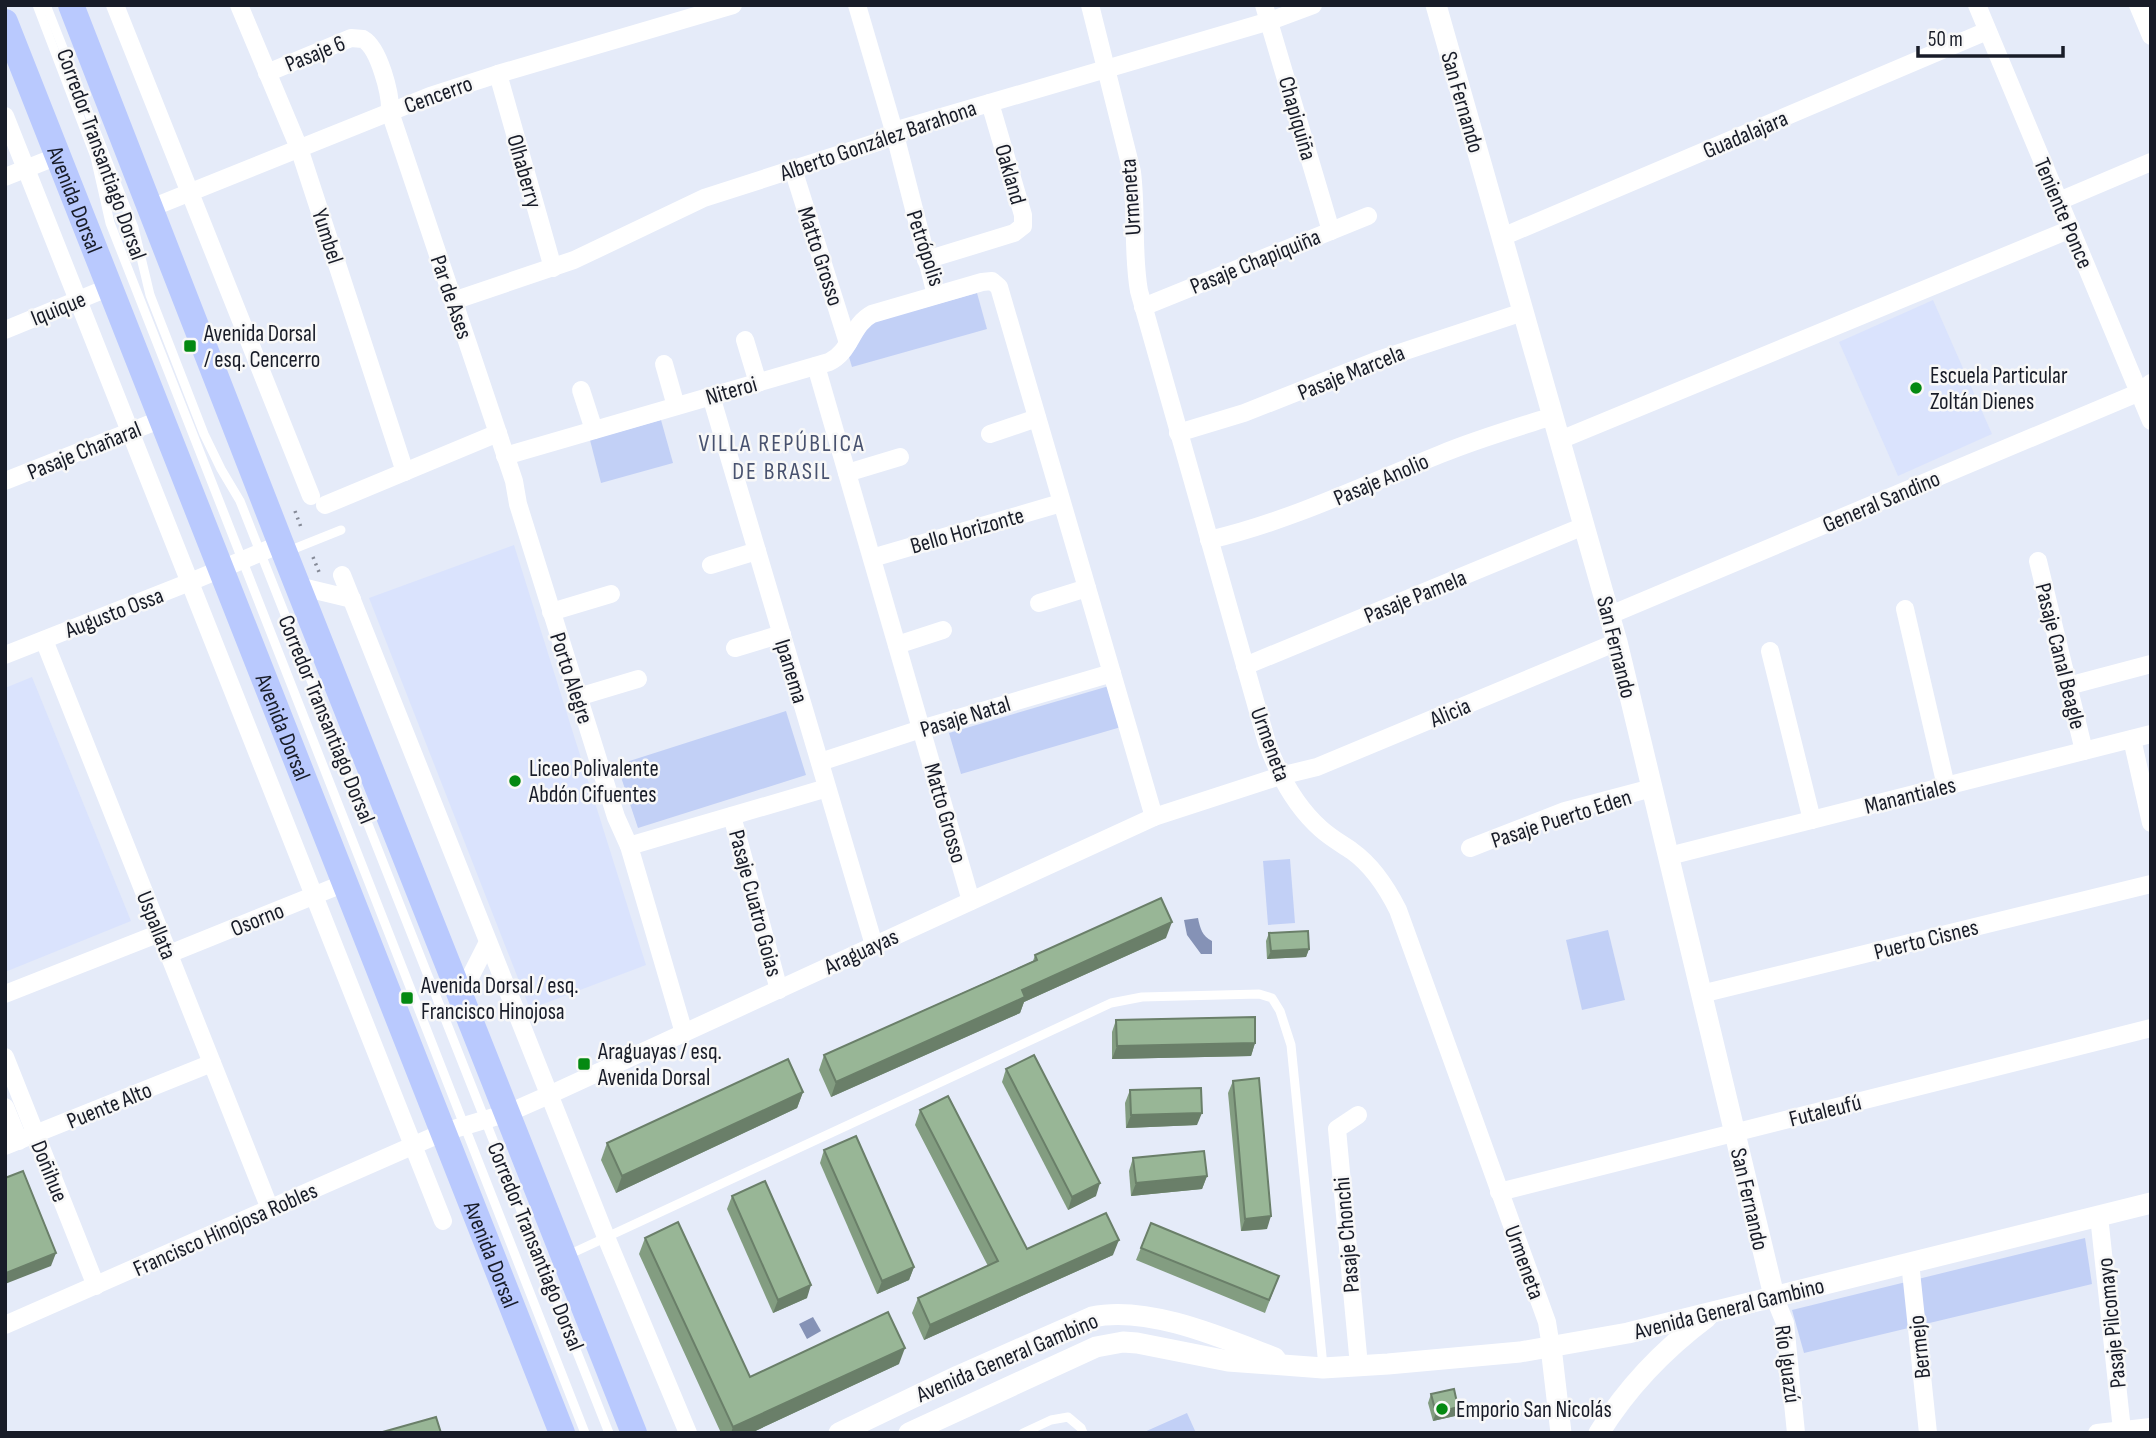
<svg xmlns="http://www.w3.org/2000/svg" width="2156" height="1438" viewBox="0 0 2156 1438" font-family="'Sofia Sans Condensed',sans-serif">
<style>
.built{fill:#dae3fd}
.green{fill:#c2d0f6}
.water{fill:#8592b6}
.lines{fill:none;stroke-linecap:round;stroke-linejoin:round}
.path{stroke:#858a97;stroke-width:3.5;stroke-dasharray:2 5;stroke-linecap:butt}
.service{stroke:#fff;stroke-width:9}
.minor{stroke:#fff;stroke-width:18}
.tertiary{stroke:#fff;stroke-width:21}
.primary{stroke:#b9c9fe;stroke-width:26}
.wall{fill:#839d81}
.shaded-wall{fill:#6a7f69}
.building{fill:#98b696;stroke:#6a7f69;stroke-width:2}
.poi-dot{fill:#048912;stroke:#f8f8f8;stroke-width:2.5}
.labels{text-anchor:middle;stroke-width:5;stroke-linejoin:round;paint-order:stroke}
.street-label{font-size:23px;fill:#181c28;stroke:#f8f8f8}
.poi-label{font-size:23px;fill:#181c28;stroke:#f8f8f8;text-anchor:start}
.neighbourhood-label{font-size:24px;letter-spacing:2px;fill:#48526f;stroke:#f8f8f8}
</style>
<rect width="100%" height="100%" fill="#e5ebf9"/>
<!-- built -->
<g class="built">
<path d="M1933,300L1992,434L1898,476L1839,342Z"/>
<path d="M514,545L646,965L530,1009L369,598Z"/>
<path d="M32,677L131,921L5,972V688Z"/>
</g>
<!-- green -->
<g class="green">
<path d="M977,293L987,329L852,367L841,331Z"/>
<path d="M661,420L673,463L601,483L590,440Z"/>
<path d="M1109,686L1121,727L961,774L949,733Z"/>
<path d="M786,711L806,775L638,828L617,765Z"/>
<path d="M1290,859L1295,923L1268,925L1263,861Z"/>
<path d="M1608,930L1625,1000L1582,1010L1566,940Z"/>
<path d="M2085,1238L2092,1284L1804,1353L1792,1310Z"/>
<path d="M1187,1413L1196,1433H1142Z"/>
</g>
<!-- water -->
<g class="water">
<path d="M1198,918C1200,928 1202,936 1212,941V954H1201L1187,935L1184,920Z"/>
<path d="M813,1317L821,1331L807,1339L799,1324Z"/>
</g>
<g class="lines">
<!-- path -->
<g class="path">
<path d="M295,511L302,530"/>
<path d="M313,557L319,572"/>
</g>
<!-- service -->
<g class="service">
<path d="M37,5L95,157L110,223L585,1433"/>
<path d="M46,5L134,228L150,295L204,434L221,469L240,501L609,1433"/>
<path d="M286,552L341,530"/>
<path d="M566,1256L1111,1003L1142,997L1259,994L1272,998L1280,1011L1291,1045L1323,1366"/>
<path d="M1023,1433L1051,1420L1068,1417L1081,1428L1083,1433"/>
</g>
<!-- minor -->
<g class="minor">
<path d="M115,5L311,496"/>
<path d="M239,5L299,148L405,472"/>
<path d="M857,5L894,131L936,295"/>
<path d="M1090,5L1132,172C1137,212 1132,251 1139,291L1267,743C1279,776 1295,806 1321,829C1331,838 1342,844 1352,851C1373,866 1387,888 1398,910L1547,1322L1551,1347"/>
<path d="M1264,5L1331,231"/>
<path d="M1977,5L2151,421"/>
<path d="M2138,5L2151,36"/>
<path d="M267,73L351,38L363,39C379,48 391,94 390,112L514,481L518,504L616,817L629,846L684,1033"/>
<path d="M498,74L553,268"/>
<path d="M5,116L443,1221"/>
<path d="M793,169L848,343"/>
<path d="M5,177L58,156"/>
<path d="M2059,201L2151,162"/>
<path d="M151,208L430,96L498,74L733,5"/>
<path d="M1502,237L1987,31"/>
<path d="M926,260L1014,233L1023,226V215L990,103"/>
<path d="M453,301L574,260L704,198L881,141L894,131L1270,21L1313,5"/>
<path d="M1143,307L1368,216"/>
<path d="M5,330L110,287"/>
<path d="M745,340L758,383"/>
<path d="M664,364L676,406"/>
<path d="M816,366L971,901"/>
<path d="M581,390L594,430"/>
<path d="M711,396L874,945"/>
<path d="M1178,433L1244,413L1378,360L1523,312"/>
<path d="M990,434L1037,418"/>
<path d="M1560,440L2071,229"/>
<path d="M505,456L829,362C851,352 851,325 872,314L982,282L992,281L999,287L1154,817"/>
<path d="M847,473L900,457"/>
<path d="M5,481L162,419"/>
<path d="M325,505L498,433"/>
<path d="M1209,540C1290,521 1364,485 1441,454C1477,439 1515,428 1553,416"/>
<path d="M872,558L1061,503"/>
<path d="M2038,561L2084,751"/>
<path d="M711,565L757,551"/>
<path d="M342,575L606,1237L688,1433"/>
<path d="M298,586L352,599"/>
<path d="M1039,603L1087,588"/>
<path d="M1905,609L1946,786"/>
<path d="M551,612L611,594"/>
<path d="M1610,615L2140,392L2151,383"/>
<path d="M44,640L270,1209"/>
<path d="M897,645L943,630"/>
<path d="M735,648L782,634"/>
<path d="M1770,651L1812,820"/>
<path d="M5,655L190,582L281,544"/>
<path d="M1245,666L1584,526"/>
<path d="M2068,686L2151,664"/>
<path d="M578,697L638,679"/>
<path d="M2132,739L2151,823"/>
<path d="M820,762L921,729L1112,673"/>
<path d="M732,816L779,990"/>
<path d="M629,846L827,788"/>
<path d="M1470,848L1565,811L1652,788"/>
<path d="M1669,856L2151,734"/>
<path d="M169,954L345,883"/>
<path d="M5,994L160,933"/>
<path d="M1701,994L2151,884"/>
<path d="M461,995L488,942"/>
<path d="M5,1057L96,1286"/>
<path d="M5,1107L19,1141"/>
<path d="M1358,1115L1337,1129L1359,1366"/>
<path d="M5,1146L212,1063"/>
<path d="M1499,1192L2151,1028"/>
<path d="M2099,1216L2122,1430"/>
<path d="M1910,1262L1928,1433"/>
<path d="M1774,1296L1785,1323L1796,1433"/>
<path d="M5,1325L444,1132L508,1113L549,1095L1154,817L1280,776L1317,767L1617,642"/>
<path d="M2097,1433L2151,1427"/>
</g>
<!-- tertiary -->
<g class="tertiary">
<path d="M1436,5L1617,642L1774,1296"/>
<path d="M1551,1347L1561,1433"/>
<path d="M839,1433L958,1376L1092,1317C1148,1305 1223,1338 1275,1358"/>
<path d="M909,1433L1096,1347L1123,1342L1137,1343L1228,1361L1323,1368L1388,1364L1520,1352L1628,1333L2151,1203"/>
<path d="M1599,1433C1628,1386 1663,1350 1707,1317"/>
</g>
<!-- primary -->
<g class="primary">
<path d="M71,5L281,544L634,1433"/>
<path id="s1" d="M5,22L562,1433"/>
</g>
</g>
<!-- wall -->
<g class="wall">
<path d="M1269,933L1309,949L1306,957L1267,959L1266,941Z"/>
<path d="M1166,938L1024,1002L1020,1013L831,1097L819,1070L824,1055L1033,961L1035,955Z"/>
<path d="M1116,1020L1255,1043L1251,1056L1112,1059V1032Z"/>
<path d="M1006,1069L1096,1196L1068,1210L1002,1082Z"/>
<path d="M1233,1081L1267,1229L1241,1231L1228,1093Z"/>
<path d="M1130,1090L1197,1125L1126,1128L1125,1103Z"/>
<path d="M803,1092L797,1108L616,1193L601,1160L607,1143Z"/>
<path d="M920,1110L1027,1249L1113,1255L924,1340L912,1313L918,1298L988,1266L915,1125Z"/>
<path d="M824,1150L914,1267L909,1280L877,1294L820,1163Z"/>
<path d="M1133,1158L1207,1176L1202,1189L1131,1196L1129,1171Z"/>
<path d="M732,1196L807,1298L773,1313L727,1209Z"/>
<path d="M1151,1223L1279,1276L1265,1313L1136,1260Z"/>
<path d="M645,1238L750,1377L899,1364L751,1433H721L639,1254Z"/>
<path d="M1431,1394L1458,1407L1455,1416L1433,1421L1428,1403Z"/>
</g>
<!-- shaded-wall -->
<g class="shaded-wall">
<path d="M1172,922L1166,938L1024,1002L1020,1013L831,1097L836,1082L1022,990Z"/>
<path d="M1309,949L1306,957L1267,959L1271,951Z"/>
<path d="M1255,1043L1251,1056L1112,1059L1117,1046Z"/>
<path d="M803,1092L797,1108L616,1193L622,1176Z"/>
<path d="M1202,1113L1197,1125L1126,1128L1131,1115Z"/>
<path d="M1207,1176L1202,1189L1131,1196L1136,1183Z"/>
<path d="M1100,1183L1096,1196L1068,1210L1072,1197Z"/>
<path d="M1271,1216L1267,1229L1241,1231L1245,1219Z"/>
<path d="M1119,1240L1113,1255L924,1340L930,1325Z"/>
<path d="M56,1253L51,1266L5,1284L6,1273Z"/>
<path d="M914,1267L909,1280L877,1294L882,1281Z"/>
<path d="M811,1285L807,1298L773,1313L778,1300Z"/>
<path d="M905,1348L899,1364L751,1433H731L733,1427Z"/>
<path d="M1458,1407L1455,1416L1433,1421L1436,1413Z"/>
</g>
<!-- building -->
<g class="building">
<path d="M1161,898L1172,922L1022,990L1025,997L836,1082L824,1055L1037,960L1035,955Z"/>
<path d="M1308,931L1309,949L1271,951L1269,933Z"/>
<path d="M1255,1017V1043L1117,1046L1116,1020Z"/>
<path d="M1034,1055L1100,1183L1072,1197L1006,1069Z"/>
<path d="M788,1059L803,1092L622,1176L607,1143Z"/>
<path d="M1259,1078L1271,1216L1245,1219L1233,1081Z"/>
<path d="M1201,1088L1202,1113L1131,1115L1130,1090Z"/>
<path d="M948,1096L1027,1249L1106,1213L1119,1240L930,1325L918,1298L998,1261L920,1110Z"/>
<path d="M856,1136L914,1267L882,1281L824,1150Z"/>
<path d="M1204,1151L1207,1176L1136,1183L1133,1158Z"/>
<path d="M23,1171L56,1253L6,1273L5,1178Z"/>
<path d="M765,1181L811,1285L778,1300L732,1196Z"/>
<path d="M678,1222L750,1377L888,1312L905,1348L733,1427L645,1238Z"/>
<path d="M1151,1223L1279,1276L1269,1300L1141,1248Z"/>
<path d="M1454,1389L1458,1407L1436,1413L1431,1394Z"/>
<path d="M436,1417L441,1433H379Z"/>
</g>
<!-- markers -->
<g class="poi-dot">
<rect x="183" y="339" width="14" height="14" rx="3.5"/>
<circle cx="1916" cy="388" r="7"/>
<circle cx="515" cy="781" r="7"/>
<rect x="400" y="991" width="14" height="14" rx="3.5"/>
<rect x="577" y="1057" width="14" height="14" rx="3.5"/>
<circle cx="1442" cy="1409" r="7"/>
</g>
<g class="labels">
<!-- street labels -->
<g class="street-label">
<text transform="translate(315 53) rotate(-22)" y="8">Pasaje 6</text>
<text transform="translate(438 94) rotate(-20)" y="8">Cencerro</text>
<text transform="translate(1463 102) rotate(74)" y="8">San Fernando</text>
<text transform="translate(1298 118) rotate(74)" y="8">Chapiquiña</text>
<text transform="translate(1745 134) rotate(-23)" y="8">Guadalajara</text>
<text transform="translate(878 140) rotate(-19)" y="8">Alberto González Barahona</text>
<text transform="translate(102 154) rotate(70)" y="8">Corredor Transantiago Dorsal</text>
<text transform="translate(525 171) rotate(74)" y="8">Olhaberry</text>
<text transform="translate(1011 174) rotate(74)" y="8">Oakland</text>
<text transform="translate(1130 197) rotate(-94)" y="8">Urmeneta</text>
<text dy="8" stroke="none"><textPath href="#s1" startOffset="191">Avenida Dorsal</textPath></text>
<text transform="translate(2064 213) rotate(67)" y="8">Teniente Ponce</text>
<text transform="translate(328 236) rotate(72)" y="8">Yumbel</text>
<text transform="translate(926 248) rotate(72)" y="8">Petrópolis</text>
<text transform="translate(821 256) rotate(72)" y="8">Matto Grosso</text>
<text transform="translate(1255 261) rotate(-22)" y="8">Pasaje Chapiquiña</text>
<text transform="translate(452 297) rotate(71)" y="8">Par de Ases</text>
<text transform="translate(58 308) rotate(-22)" y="8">Iquique</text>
<text transform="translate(1351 372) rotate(-22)" y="8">Pasaje Marcela</text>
<text transform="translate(731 390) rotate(-16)" y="8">Niteroi</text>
<text transform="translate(84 450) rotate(-22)" y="8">Pasaje Chañaral</text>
<text transform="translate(1381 479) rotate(-23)" y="8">Pasaje Anolio</text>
<text transform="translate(1881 501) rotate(-23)" y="8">General Sandino</text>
<text transform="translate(967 530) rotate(-16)" y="8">Bello Horizonte</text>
<text transform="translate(1415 596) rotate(-22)" y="8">Pasaje Pamela</text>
<text transform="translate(114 612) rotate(-21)" y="8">Augusto Ossa</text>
<text transform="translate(1617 647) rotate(76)" y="8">San Fernando</text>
<text transform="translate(2061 656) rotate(76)" y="8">Pasaje Canal Beagle</text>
<text transform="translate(792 671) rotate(73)" y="8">Ipanema</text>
<text transform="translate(572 678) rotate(72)" y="8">Porto Alegre</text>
<text transform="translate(1450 712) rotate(-23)" y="8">Alicia</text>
<text transform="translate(965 716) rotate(-17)" y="8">Pasaje Natal</text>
<text transform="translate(327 719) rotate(68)" y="8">Corredor Transantiago Dorsal</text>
<text dy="8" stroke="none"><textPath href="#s1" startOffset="758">Avenida Dorsal</textPath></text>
<text transform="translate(1271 744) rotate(70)" y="8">Urmeneta</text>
<text transform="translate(1910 795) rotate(-14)" y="8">Manantiales</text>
<text transform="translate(946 813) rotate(74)" y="8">Matto Grosso</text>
<text transform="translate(1561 818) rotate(-18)" y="8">Pasaje Puerto Eden</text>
<text transform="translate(756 903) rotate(75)" y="8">Pasaje Cuatro Goias</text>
<text transform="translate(257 919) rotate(-22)" y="8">Osorno</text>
<text transform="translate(157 925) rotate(68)" y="8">Uspallata</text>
<text transform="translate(1926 939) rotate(-14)" y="8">Puerto Cisnes</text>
<text transform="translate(861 951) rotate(-25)" y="8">Araguayas</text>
<text transform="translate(109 1105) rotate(-22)" y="8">Puente Alto</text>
<text transform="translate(1825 1110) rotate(-14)" y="8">Futaleufú</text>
<text transform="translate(50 1171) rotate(68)" y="8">Doñihue</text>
<text transform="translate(1750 1199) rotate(77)" y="8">San Fernando</text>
<text transform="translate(225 1229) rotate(-24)" y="8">Francisco Hinojosa Robles</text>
<text transform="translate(1346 1235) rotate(-95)" y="8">Pasaje Chonchi</text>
<text transform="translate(536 1246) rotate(68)" y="8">Corredor Transantiago Dorsal</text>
<text dy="8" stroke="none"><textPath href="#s1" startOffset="1325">Avenida Dorsal</textPath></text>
<text transform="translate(1525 1262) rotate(70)" y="8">Urmeneta</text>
<text transform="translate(1729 1308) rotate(-14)" y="8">Avenida General Gambino</text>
<text transform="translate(2111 1323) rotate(-96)" y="8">Pasaje Pilcomayo</text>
<text transform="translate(1919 1347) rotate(-96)" y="8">Bermejo</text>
<text transform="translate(1007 1357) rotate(-23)" y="8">Avenida General Gambino</text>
<text transform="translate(1788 1364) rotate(82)" y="8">Río Iguazú</text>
</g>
<!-- poi labels -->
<g class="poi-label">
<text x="204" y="341">Avenida Dorsal<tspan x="204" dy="26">/ esq. Cencerro</tspan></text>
<text x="1930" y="383">Escuela Particular<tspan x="1930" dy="26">Zoltán Dienes</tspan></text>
<text x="529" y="776">Liceo Polivalente<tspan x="529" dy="26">Abdón Cifuentes</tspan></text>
<text x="421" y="993">Avenida Dorsal / esq.<tspan x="421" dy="26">Francisco Hinojosa</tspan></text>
<text x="598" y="1059">Araguayas / esq.<tspan x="598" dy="26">Avenida Dorsal</tspan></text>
<text x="1456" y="1417">Emporio San Nicolás</text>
</g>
<!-- neighbourhood labels -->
<g class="neighbourhood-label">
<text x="782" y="451">VILLA REPÚBLICA<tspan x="782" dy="28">DE BRASIL</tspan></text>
</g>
</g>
<!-- border -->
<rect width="2156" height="1438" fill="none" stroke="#181c28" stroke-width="14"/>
<!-- scale -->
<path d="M1918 46v10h145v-10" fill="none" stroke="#181c28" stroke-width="3.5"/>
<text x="1928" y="46" font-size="21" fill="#181c28" stroke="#f8f8f8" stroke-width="5" paint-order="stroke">50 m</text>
</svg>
